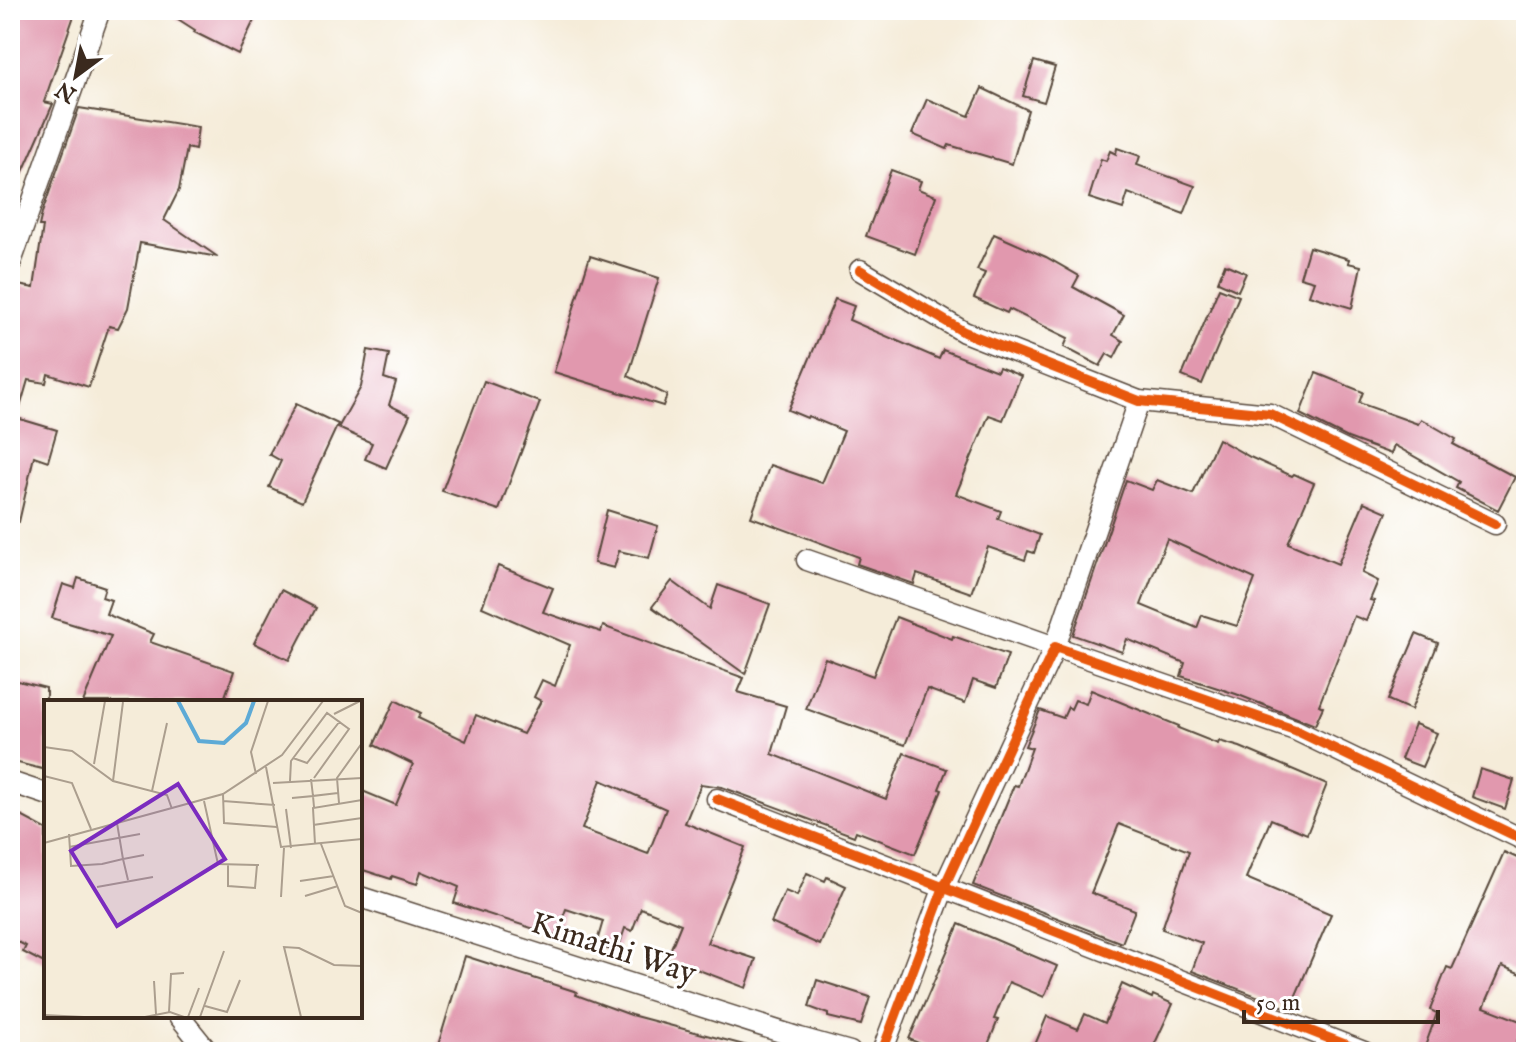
<svg xmlns="http://www.w3.org/2000/svg" width="1536" height="1062" viewBox="0 0 1536 1062" font-family="'IM FELL English',serif">
<style>
.building{fill:#e198ae;fill-rule:evenodd}
.lines{fill:none;stroke-linecap:round;stroke-linejoin:round}
.street-casing{stroke:#57473a;stroke-width:23}
.street{stroke:#fff;stroke-width:20}
.cycleway-casing{stroke:#fff;stroke-width:15}
.cycleway{stroke:#e8590c;stroke-width:10}
.labels{text-anchor:middle;stroke-width:6;stroke-linejoin:round;paint-order:stroke}
.street-label{font-size:32px;fill:#3b2a1e;stroke:#fff}
.inset-river{fill:none;stroke:#5daad6;stroke-width:4}
.inset-road{fill:none;stroke:#ab9e8e;stroke-width:2}
.view{fill:#7b2cbf;fill-opacity:0.15;stroke:#7b2cbf;stroke-width:4}
.inset-edge{fill:none;stroke:#3b2a1e;stroke-width:4}
</style>
<rect width="100%" height="100%" fill="#fff"/>
<filter id="ink" filterUnits="userSpaceOnUse"><feTurbulence type="fractalNoise" baseFrequency=".0125" numOctaves="2"/><feDisplacementMap in="SourceGraphic" scale="16" xChannelSelector="R" yChannelSelector="G"/><feConvolveMatrix kernelMatrix="1 2 1 2 8 2 1 2 1" color-interpolation-filters="sRGB"/></filter>
<filter id="wash" filterUnits="userSpaceOnUse"><feTurbulence type="fractalNoise" baseFrequency=".006" numOctaves="4" result="noise"/><feDisplacementMap in="SourceGraphic" scale="32" xChannelSelector="R" yChannelSelector="G"/><feGaussianBlur stdDeviation="1.8" result="paint"/><feColorMatrix in="noise" values="0 0 0 0 0 0 0 0 0 0 0 0 0 0 0 0 0 1.4 0 .05"/><feComposite in="paint" operator="in"/></filter>
<g filter="url(#wash)">
<rect width="100%" height="100%" fill="#f5ecd9"/>
<g id="blocks">
<!-- building -->
<g class="building">
<path d="M10,10H76L44,102L53,104L10,201Z"/>
<path d="M164,10H259L238,54L194,32L195,30Z"/>
<path d="M1034,61L1055,67L1044,102L1023,96Z"/>
<path d="M982,88L1028,110L1012,164L949,145L947,149L912,134L927,99L969,116Z"/>
<path d="M79,108L198,127L195,150L187,148L179,190L164,220L218,257L140,243L128,308L118,328L109,326L89,387L48,374L46,383L28,380L17,418L57,430L48,461L34,456L19,522L10,521V340L17,309L14,308L18,285L34,288L43,226H39L42,213Z"/>
<path d="M1117,148L1140,156L1137,165L1195,186L1184,214L1128,193L1123,209L1089,198L1101,159L1106,161L1110,151L1116,154Z"/>
<path d="M891,170L921,181L918,189L936,196L915,254L866,236Z"/>
<path d="M994,234L1046,257L1079,276L1073,287L1124,315L1113,335L1123,341L1114,358L1107,354L1100,366L1064,347L1068,338L1009,309L1007,313L974,298L985,273L977,270Z"/>
<path d="M1309,247L1349,259L1348,263L1361,266L1352,308L1309,295L1314,281L1300,277Z"/>
<path d="M590,256L659,278L628,376L667,395L663,406L554,372Z"/>
<path d="M1225,264L1246,273L1238,291L1218,282Z"/>
<path d="M1219,288L1239,296L1202,384L1182,376Z"/>
<path d="M835,299L854,306L849,320L939,359L943,350L997,371L999,367L1021,376L1003,420L989,415L956,494L1001,511L998,519L1040,535L1034,553L1028,551L1025,560L988,547L971,593L917,574L914,584L857,564L859,557L751,517L770,465L822,483L844,431L808,416L807,418L788,410Z"/>
<path d="M368,350L389,354L384,378L396,382L389,405L410,415L386,468L365,459L372,443L338,428L361,387Z"/>
<path d="M1316,373L1363,392L1359,403L1418,424L1421,419L1456,439L1453,444L1515,477L1498,510L1456,488L1459,482L1394,445L1391,454L1348,438L1300,414Z"/>
<path d="M484,381L540,402L499,510L442,491Z"/>
<path d="M296,404L338,424L302,502L269,487L281,461L269,454Z"/>
<path d="M1218,439L1250,457L1292,476L1294,474L1314,483L1288,543L1338,564L1364,502L1387,512L1362,573L1378,581L1370,600L1374,601L1366,621L1354,616L1319,705L1323,707L1315,725L1236,694L1181,676L1185,663L1127,639L1122,652L1073,635L1126,480L1152,490L1157,480L1193,494ZM1167,539L1255,579L1237,626L1202,615L1197,628L1141,605Z"/>
<path d="M607,510L658,526L649,558L619,551L614,568L594,563Z"/>
<path d="M498,566L553,588L543,612L601,632L603,626L744,678L738,692L786,706L772,754L886,799L904,753L947,769L939,789L942,790L915,854L856,831L854,836L722,787L701,784L685,823L745,847L707,943L756,959L746,988L667,958L681,924L641,908L632,931L625,928L617,952L596,945L603,921L566,909L556,936L454,903L459,887L421,871L417,884L392,876L391,879L360,869V790L396,805L413,764L374,745L395,700L421,713L418,718L466,741L476,715L523,734L541,701L534,697L542,680L555,686L570,645L482,607ZM601,780L666,809L648,854L582,829Z"/>
<path d="M78,578L105,587L102,597L111,600L106,614L154,634L150,642L234,671L223,702H83L111,636L52,618L63,584L75,588Z"/>
<path d="M672,581L710,609L718,585L770,604L745,674L652,607Z"/>
<path d="M281,590L316,608L289,660L254,643Z"/>
<path d="M896,617L952,639L953,636L1008,655L996,688L973,680L965,703L927,689L905,745L806,709L825,658L873,676Z"/>
<path d="M1416,634L1438,643L1411,710L1388,700Z"/>
<path d="M10,679L46,688V770L10,761Z"/>
<path d="M1091,690L1179,726L1178,728L1218,744L1219,741L1240,747L1327,784L1307,834L1271,819L1246,878L1331,914L1290,1009L1192,971L1202,943L1162,929L1189,851L1119,824L1091,893L1135,910L1122,943L973,885L1014,785L1018,786L1032,748L1025,746L1040,710L1063,718L1068,707L1071,709L1075,700L1086,704Z"/>
<path d="M1415,724L1437,733L1422,767L1401,759Z"/>
<path d="M1480,769L1514,780L1505,809L1472,797Z"/>
<path d="M10,810L46,829V964L23,952L26,946L10,938Z"/>
<path d="M1504,852L1526,862V976L1502,966L1484,1007L1523,1022L1514,1052H1423L1437,1013L1430,1010L1447,967L1452,969Z"/>
<path d="M807,873L825,881L827,877L846,886L820,945L771,923L785,891L797,896Z"/>
<path d="M959,924L1057,966L1044,997L1009,982L994,1019L998,1020L985,1052H939L909,1039Z"/>
<path d="M465,956L577,992L576,995L631,1015L748,1046V1052H436Z"/>
<path d="M817,980L870,997L861,1025L828,1017V1014L809,1007Z"/>
<path d="M1122,984L1152,998L1153,995L1173,1004L1151,1052H1032L1047,1016L1078,1029L1085,1014L1105,1023Z"/>
</g>
</g>
</g>
<g filter="url(#ink)">
<use href="#blocks" fill-opacity="0" stroke="#57473a" stroke-width="2"/>
<g class="lines">
<defs>
<g id="street">
<path d="M10,265L100,10"/>
<path d="M860,270L964,332L1139,401L1270,414L1495,524"/>
<path d="M807,560L1055,647L1139,401"/>
<path d="M10,782L46,794"/>
<path d="M717,799L1364,1052"/>
<path d="M360,897L800,1038L850,1052"/>
<path d="M179,1016L208,1052"/>
<path d="M882,1052L944,887L1055,647L1295,730L1526,841"/>
</g>
</defs>
<!-- street casing -->
<use href="#street" class="street-casing"/>
<!-- street -->
<use href="#street" class="street"/>
<defs>
<g id="cycleway">
<path d="M860,270L964,332L1139,401L1270,414L1495,524"/>
<path d="M717,799L1364,1052"/>
<path d="M882,1052L944,887L1055,647L1295,730L1526,841"/>
</g>
</defs>
<!-- cycleway casing -->
<use href="#cycleway" class="cycleway-casing"/>
<!-- cycleway -->
<use href="#cycleway" class="cycleway"/>
</g>
</g>
<g class="labels">
<!-- street labels -->
<g class="street-label">
<text transform="translate(614 947) rotate(18)" y="11">Kimathi Way</text>
</g>
</g>
<!-- overview -->
<g transform="translate(44 700)">
<rect width="318" height="318" fill="#f5ecd9"/>
<path class="inset-river" d="M134,1L155,41L180,43L202,23L210,1"/>
<path class="inset-road" d="M290,14L316,1M0,47L28,51L69,81L123,95L128,109M249,58L263,63L296,21M50,64L61,1M222,67L237,147L318,139M212,74L207,52L224,1M0,76L28,83L47,129M69,81L79,2M246,81L247,61L283,13L305,29L270,78M229,83L318,78M108,91L123,23M179,94L180,123L233,127M248,98L269,96L267,79M160,101L174,164L215,165M179,101L231,105M295,103L293,78L318,43M270,107L269,96L294,93M242,109L247,148M269,125L318,118M25,134L27,166L58,164L79,159L73,123M0,143L179,94L238,55L279,1M271,144L269,108L318,100M277,144L301,206L318,213M25,147L96,134M184,165V186L211,188L213,165M84,180L79,159L100,155M256,181L290,176M53,187L109,177M261,196L294,186M237,197L240,148M110,281L112,314M161,306L183,312L196,280M125,312L127,274L140,273M0,315L40,317M101,317L126,312L140,317M144,317L155,288M156,317L180,251M257,317L240,247L255,248L290,265L318,266"/>
<path class="view" d="M134,84L181,159L73,226L27,151Z"/>
<rect width="318" height="318" class="inset-edge"/>
</g>
<!-- margin -->
<rect width="1536" height="1062" fill="none" stroke="#fff" stroke-width="40"/>
<!-- north arrow -->
<g transform="translate(76 76) rotate(212)" stroke="#ffffff" stroke-width="6" paint-order="stroke">
<path d="M0-6L14 30L0 20L-14 30Z" fill="#3b2a1e"/>
<text y="-12" font-size="22" font-weight="bold" text-anchor="middle" fill="#3b2a1e">N</text>
</g>
<!-- scale -->
<path d="M1244 1010v12h194v-12" fill="none" stroke="#3b2a1e" stroke-width="4"/>
<text x="1256" y="1010" font-size="24" fill="#3b2a1e" stroke="#ffffff" stroke-width="6" paint-order="stroke">50 m</text>
</svg>
